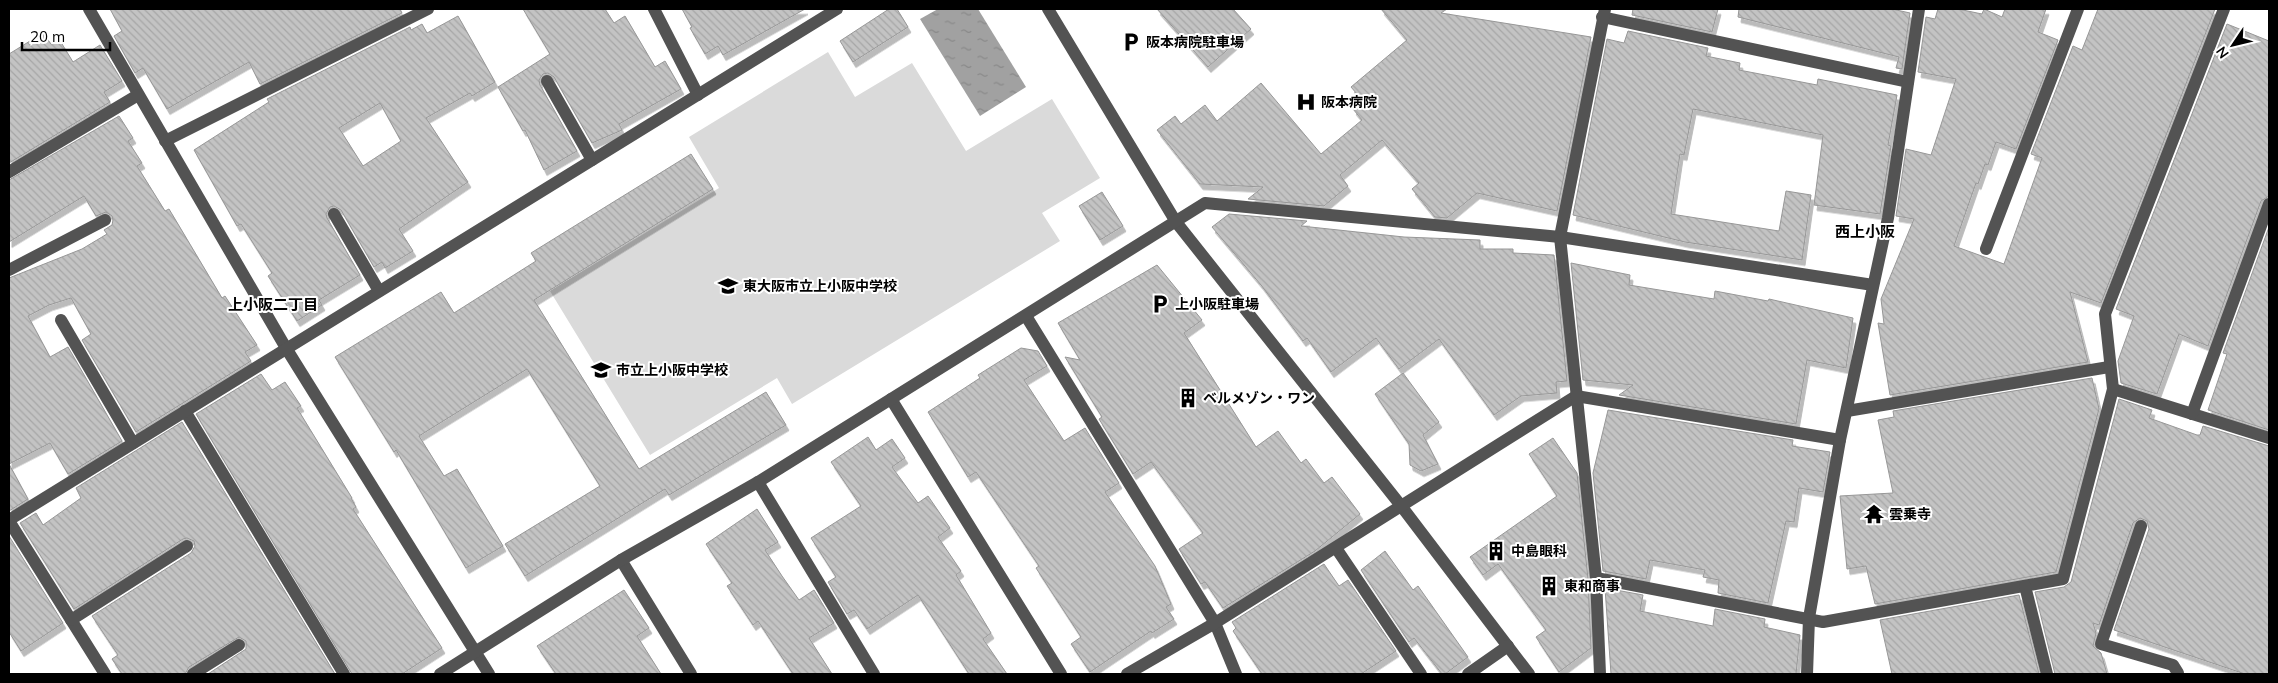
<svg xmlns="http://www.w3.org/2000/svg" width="2278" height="683" viewBox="0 0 2278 683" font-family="Mulish,'Noto Sans JP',sans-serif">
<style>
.garden{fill:#dadada}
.water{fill:url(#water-ripples)}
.building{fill:url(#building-back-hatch);stroke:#979797;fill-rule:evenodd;filter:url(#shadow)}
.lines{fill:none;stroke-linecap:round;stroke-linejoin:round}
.minor{stroke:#535353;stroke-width:12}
.labels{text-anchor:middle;stroke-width:4;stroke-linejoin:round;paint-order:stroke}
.poi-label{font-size:14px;font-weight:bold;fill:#000;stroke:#fff;text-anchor:start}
.neighbourhood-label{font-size:15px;font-weight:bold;fill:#000;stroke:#fff}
</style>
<defs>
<pattern id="water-ripples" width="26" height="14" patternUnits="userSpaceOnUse" patternTransform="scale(1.25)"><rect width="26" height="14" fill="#a1a1a1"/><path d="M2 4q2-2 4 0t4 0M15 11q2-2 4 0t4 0" fill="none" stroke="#898989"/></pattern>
<pattern id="building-back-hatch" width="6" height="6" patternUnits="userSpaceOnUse" patternTransform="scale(1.25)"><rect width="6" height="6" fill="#c3c3c3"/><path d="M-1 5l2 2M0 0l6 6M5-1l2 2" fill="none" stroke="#a6a6a6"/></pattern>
<filter id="shadow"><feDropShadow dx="3" dy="5.5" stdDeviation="0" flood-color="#0004"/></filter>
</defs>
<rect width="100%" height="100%" fill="#fff"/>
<!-- garden -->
<path class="garden" d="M828,52L855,97L912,63L966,151L1052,99L1100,178L1042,213L1060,241L792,404L777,378L650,455L550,291L719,188L689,137Z"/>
<!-- water -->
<path class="water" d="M938,9H978L1026,87L980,116L920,19Z"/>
<!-- building -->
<g class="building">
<path d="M110,9H400L402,13L260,84L249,62L167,109L143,68L135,73L114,36L122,31Z"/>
<path d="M523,9H605L614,23L625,16L655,67L665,61L681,89L619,124L622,130L592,143L554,77L548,73L543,74L539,80L540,85L577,151L544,170L525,130L523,131L498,87L550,54Z"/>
<path d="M682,9H805L723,55L718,46L705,54L690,28L692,27Z"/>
<path d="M889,9H897L908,27L853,62L840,41Z"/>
<path d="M1157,9H1233L1251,29L1208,67Z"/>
<path d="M1381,9H1447L1441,13L1591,37L1557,211L1477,193L1447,218L1435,217L1412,189L1419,183L1382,140L1340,175L1348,186L1324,206L1248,199L1263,187L1200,184L1157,130L1175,116L1181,124L1205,105L1217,121L1261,83L1321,154L1362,120L1353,109L1363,101L1351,87L1407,40Z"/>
<path d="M1633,9H1718L1712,32L1632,15Z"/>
<path d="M1739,9H1892L1910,13L1902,69L1896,68L1899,57L1738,17Z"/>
<path d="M1938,9H1958L1982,14L1984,9L2002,17L2005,9H2046L2038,32L2058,40L2016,149L1996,142L1988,165L1985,164L1978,184L1976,183L1954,246L2004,264L2042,158L2031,154L2073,46L2082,50L2098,9H2215L2101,303L2070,292L2088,362L1890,395L1878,323L1884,324L1881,299L1914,219L1896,216L1906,149L1931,155L1956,79L1918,72L1926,17L1935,19Z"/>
<path d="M458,16L495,82L472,96L470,93L426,118L468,182L399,229L413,251L385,268L382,262L374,267L341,210L334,206L330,207L326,214L327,218L360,275L319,300L322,305L297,321L268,276L272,273L241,224L237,226L194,150L269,102L267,99L410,27L411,30L422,24L427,33ZM380,103L401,141L363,166L339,128Z"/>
<path d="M2227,24L2269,41V196L2261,201L2208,346L2179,334L2157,394L2121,383L2118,361L2134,316L2116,309Z"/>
<path d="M1628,31L1708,48L1706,56L1740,63L1739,70L1817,85L1818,79L1897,95L1888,145L1891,146L1880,214L1814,205L1823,135L1693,109L1684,155L1680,154L1671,214L1779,231L1786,191L1811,195L1802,260L1685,242L1573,215L1607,39L1624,43Z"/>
<path d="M43,33L51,44L59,39L73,62L100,45L122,81L104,92L110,102L9,163V54Z"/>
<path d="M119,116L133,138L128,141L142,163L137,166L165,211L169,209L222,298L225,296L257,345L245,352L251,361L136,432L82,340L91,334L71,298L49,305L28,316L50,357L68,347L122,441L68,474L50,443L9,464V278L82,249L107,234L104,230L112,225L113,220L112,216L106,212L96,216L84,196L9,242V180Z"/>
<path d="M691,154L713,189L534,300L639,469L766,392L786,425L669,495L665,489L525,576L505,544L600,486L527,369L419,436L444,476L457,469L503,546L466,568L396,450L394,452L335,357L441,292L454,313L536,261L531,253Z"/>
<path d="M1102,192L1123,226L1100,240L1079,206Z"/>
<path d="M1229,214L1307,221L1301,226L1404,237L1480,240V249H1513V253L1554,255L1567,381L1556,382L1557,393L1521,396L1494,415L1439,339L1399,369L1376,338L1331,372L1307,338L1303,341L1261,285L1212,227Z"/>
<path d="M2269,227V430L2208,410L2227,354L2223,353Z"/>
<path d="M1571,263L1630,275L1629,285L1714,299L1715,291L1768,301L1769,299L1853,318L1846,368L1807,360L1796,424L1619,395L1633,385L1583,380Z"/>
<path d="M1157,265L1202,320L1184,333L1256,447L1278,431L1301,463L1306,459L1324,483L1332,477L1360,514L1315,551L1223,608L1205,582L1201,584L1179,549L1203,533L1151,462L1133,474L1099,419L1102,417L1065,357L1080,360L1058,323Z"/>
<path d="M1021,348L1038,351L1047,366L1024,380L1064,441L1085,428L1119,483L1105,492L1155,566L1171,604L1166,607L1174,619L1152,633L1151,631L1090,672L1071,644L1081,637L1036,568L1039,566L976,472L968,477L928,412L980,378L978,375Z"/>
<path d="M1403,373L1439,422L1423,435L1438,464L1421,471L1410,465L1409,444L1375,394Z"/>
<path d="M261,374L272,390L285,382L301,406L297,408L352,498H351L356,507L353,509L442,648L402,674H352L196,414Z"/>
<path d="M2092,378L2099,409L2056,572L1875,604L1866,566L1847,569L1840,496L1893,493L1878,420L1894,417L1893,411Z"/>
<path d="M2119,399L2152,410L2149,418L2197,435H2200L2203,426L2269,446V674H2245L2114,630L2149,529L2147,521L2140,518L2133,523L2099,625L2093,623L2096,633L2093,646L2101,653L2107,674H2055L2035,592L2064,587L2071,582Z"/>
<path d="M1608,410L1793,440L1792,446L1830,452L1823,492L1799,488L1794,522L1786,521L1768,603L1718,593L1719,580L1703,577L1705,570L1650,560L1646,579L1603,571L1593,473Z"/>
<path d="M182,422L335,674H208L246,649V641L239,637L189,667L185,674H122L112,659L118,655L92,616L191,553L195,546L194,541L187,538L183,539L74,609L20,523L36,513L43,525L81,498L76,488Z"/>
<path d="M868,437L876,450L892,439L905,458L892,467L918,503L928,496L950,528L938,537L961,571L956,575L991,633L983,639L1007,674H969L918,595L867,629L854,610L847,614L828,582L836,577L811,538L861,506L831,462Z"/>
<path d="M1553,438L1577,473L1588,579L1591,648L1559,672L1536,637L1546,630L1498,564L1483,575L1470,557L1557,496L1529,454Z"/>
<path d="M9,464L28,499L9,511Z"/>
<path d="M757,509L778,542L765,550L782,576L799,600L814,590L834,623L809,638L832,674H793L758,621L753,625L727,586L732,583L706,544Z"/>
<path d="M9,536L63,623L21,651L9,632Z"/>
<path d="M1385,551L1413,590L1418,586L1468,657L1445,674H1442L1414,638L1409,642L1361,570Z"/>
<path d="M1324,564L1339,586L1348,580L1396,651L1361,674H1262L1233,631L1236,628L1232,622Z"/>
<path d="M1605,588L1643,595L1640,611L1713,626L1715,609L1765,619L1764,627L1800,635L1796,674H1611Z"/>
<path d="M624,590L649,628L637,636L661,674H556L537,646Z"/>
<path d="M2019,595L2039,674H1892L1880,620Z"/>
</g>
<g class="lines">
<!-- minor -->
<g class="minor">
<path d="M89,9L286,348L489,674"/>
<path d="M654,9L698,95"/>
<path d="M1048,9L1176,222L1402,507L1529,674"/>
<path d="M1602,17L1908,82"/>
<path d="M547,81L592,160"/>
<path d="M165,141L428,9"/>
<path d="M9,172L138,95"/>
<path d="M334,214L379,291"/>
<path d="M1986,249L2078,9"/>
<path d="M9,270L105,220"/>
<path d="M1026,316L1215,623L1236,674"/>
<path d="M61,320L133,443"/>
<path d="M2113,389L2269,438"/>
<path d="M891,399L1061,674"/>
<path d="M185,411L344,674"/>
<path d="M1847,411L2109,367"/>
<path d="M2192,414L2269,204"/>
<path d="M758,482L874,674"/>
<path d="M9,520L837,9"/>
<path d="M9,521L105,674"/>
<path d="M2141,526L2101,644L2173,665L2178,673"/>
<path d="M1336,548L1421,674"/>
<path d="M621,560L691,674"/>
<path d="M1596,578L1823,622L2063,579L2113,389L2105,314L2224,9"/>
<path d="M2025,586L2047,674"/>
<path d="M71,620L187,546"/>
<path d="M193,674L239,645"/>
<path d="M440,674L621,560L758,482L1205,203L1560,237L1873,285"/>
<path d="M1127,674L1215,623L1576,396L1840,440"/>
<path d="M1468,674L1508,646"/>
<path d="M1600,674L1596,578L1560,237L1605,9"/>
<path d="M1807,674L1809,618L1840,440L1888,218L1919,9"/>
</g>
</g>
<!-- icons -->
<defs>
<symbol id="parking-bare" viewBox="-9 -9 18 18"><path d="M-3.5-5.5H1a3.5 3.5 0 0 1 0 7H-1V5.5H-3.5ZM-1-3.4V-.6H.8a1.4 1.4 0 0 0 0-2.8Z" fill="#000" stroke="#fff" stroke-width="2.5" paint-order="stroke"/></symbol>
<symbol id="hospital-bare" viewBox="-9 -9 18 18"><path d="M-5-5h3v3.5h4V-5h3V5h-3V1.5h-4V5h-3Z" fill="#000" stroke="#fff" stroke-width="2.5" paint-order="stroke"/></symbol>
<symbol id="school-bare" viewBox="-9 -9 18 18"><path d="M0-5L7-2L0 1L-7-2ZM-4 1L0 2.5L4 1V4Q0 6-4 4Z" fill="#000" stroke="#fff" stroke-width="2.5" paint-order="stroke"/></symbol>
<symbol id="building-bare" viewBox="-9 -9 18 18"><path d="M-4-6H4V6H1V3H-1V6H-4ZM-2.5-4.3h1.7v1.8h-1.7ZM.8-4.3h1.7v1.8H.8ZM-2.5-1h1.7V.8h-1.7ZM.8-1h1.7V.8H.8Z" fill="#000" stroke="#fff" stroke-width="2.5" paint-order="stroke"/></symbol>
<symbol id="temple-bare" viewBox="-9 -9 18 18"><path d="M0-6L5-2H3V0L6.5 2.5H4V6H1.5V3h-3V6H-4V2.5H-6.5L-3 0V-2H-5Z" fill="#000" stroke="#fff" stroke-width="2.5" paint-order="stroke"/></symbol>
</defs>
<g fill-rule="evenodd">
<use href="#parking-bare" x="1117" y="28" width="28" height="28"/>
<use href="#hospital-bare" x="1292" y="88" width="28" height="28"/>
<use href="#school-bare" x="714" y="272" width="28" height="28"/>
<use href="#parking-bare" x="1146" y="290" width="28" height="28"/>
<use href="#school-bare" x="587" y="356" width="28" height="28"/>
<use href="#building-bare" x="1174" y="384" width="28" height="28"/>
<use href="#temple-bare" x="1860" y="500" width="28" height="28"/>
<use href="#building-bare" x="1482" y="537" width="28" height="28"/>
<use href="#building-bare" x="1535" y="572" width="28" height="28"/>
</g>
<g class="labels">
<!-- poi labels -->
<g class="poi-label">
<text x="1146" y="47">阪本病院駐車場</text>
<text x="1321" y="107">阪本病院</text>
<text x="743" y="291">東大阪市立上小阪中学校</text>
<text x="1175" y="309">上小阪駐車場</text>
<text x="616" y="375">市立上小阪中学校</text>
<text x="1203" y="403">ベルメゾン・ワン</text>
<text x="1889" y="519">雲乗寺</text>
<text x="1511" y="556">中島眼科</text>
<text x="1564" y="591">東和商事</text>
</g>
<!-- neighbourhood labels -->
<g class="neighbourhood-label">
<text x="1865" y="237">西上小阪</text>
<text x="273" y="310">上小阪二丁目</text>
</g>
</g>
<!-- border -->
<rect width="2278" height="683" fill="none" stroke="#000000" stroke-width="20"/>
<!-- north arrow -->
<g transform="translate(2233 45) rotate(235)" stroke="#ffffff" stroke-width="4" paint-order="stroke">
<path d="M0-4L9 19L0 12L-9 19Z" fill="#000000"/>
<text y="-8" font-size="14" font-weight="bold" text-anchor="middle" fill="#000000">N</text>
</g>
<!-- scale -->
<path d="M22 42v8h88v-8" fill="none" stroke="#000000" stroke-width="2.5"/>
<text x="30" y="42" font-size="15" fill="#000000" stroke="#ffffff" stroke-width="4" paint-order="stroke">20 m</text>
</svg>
